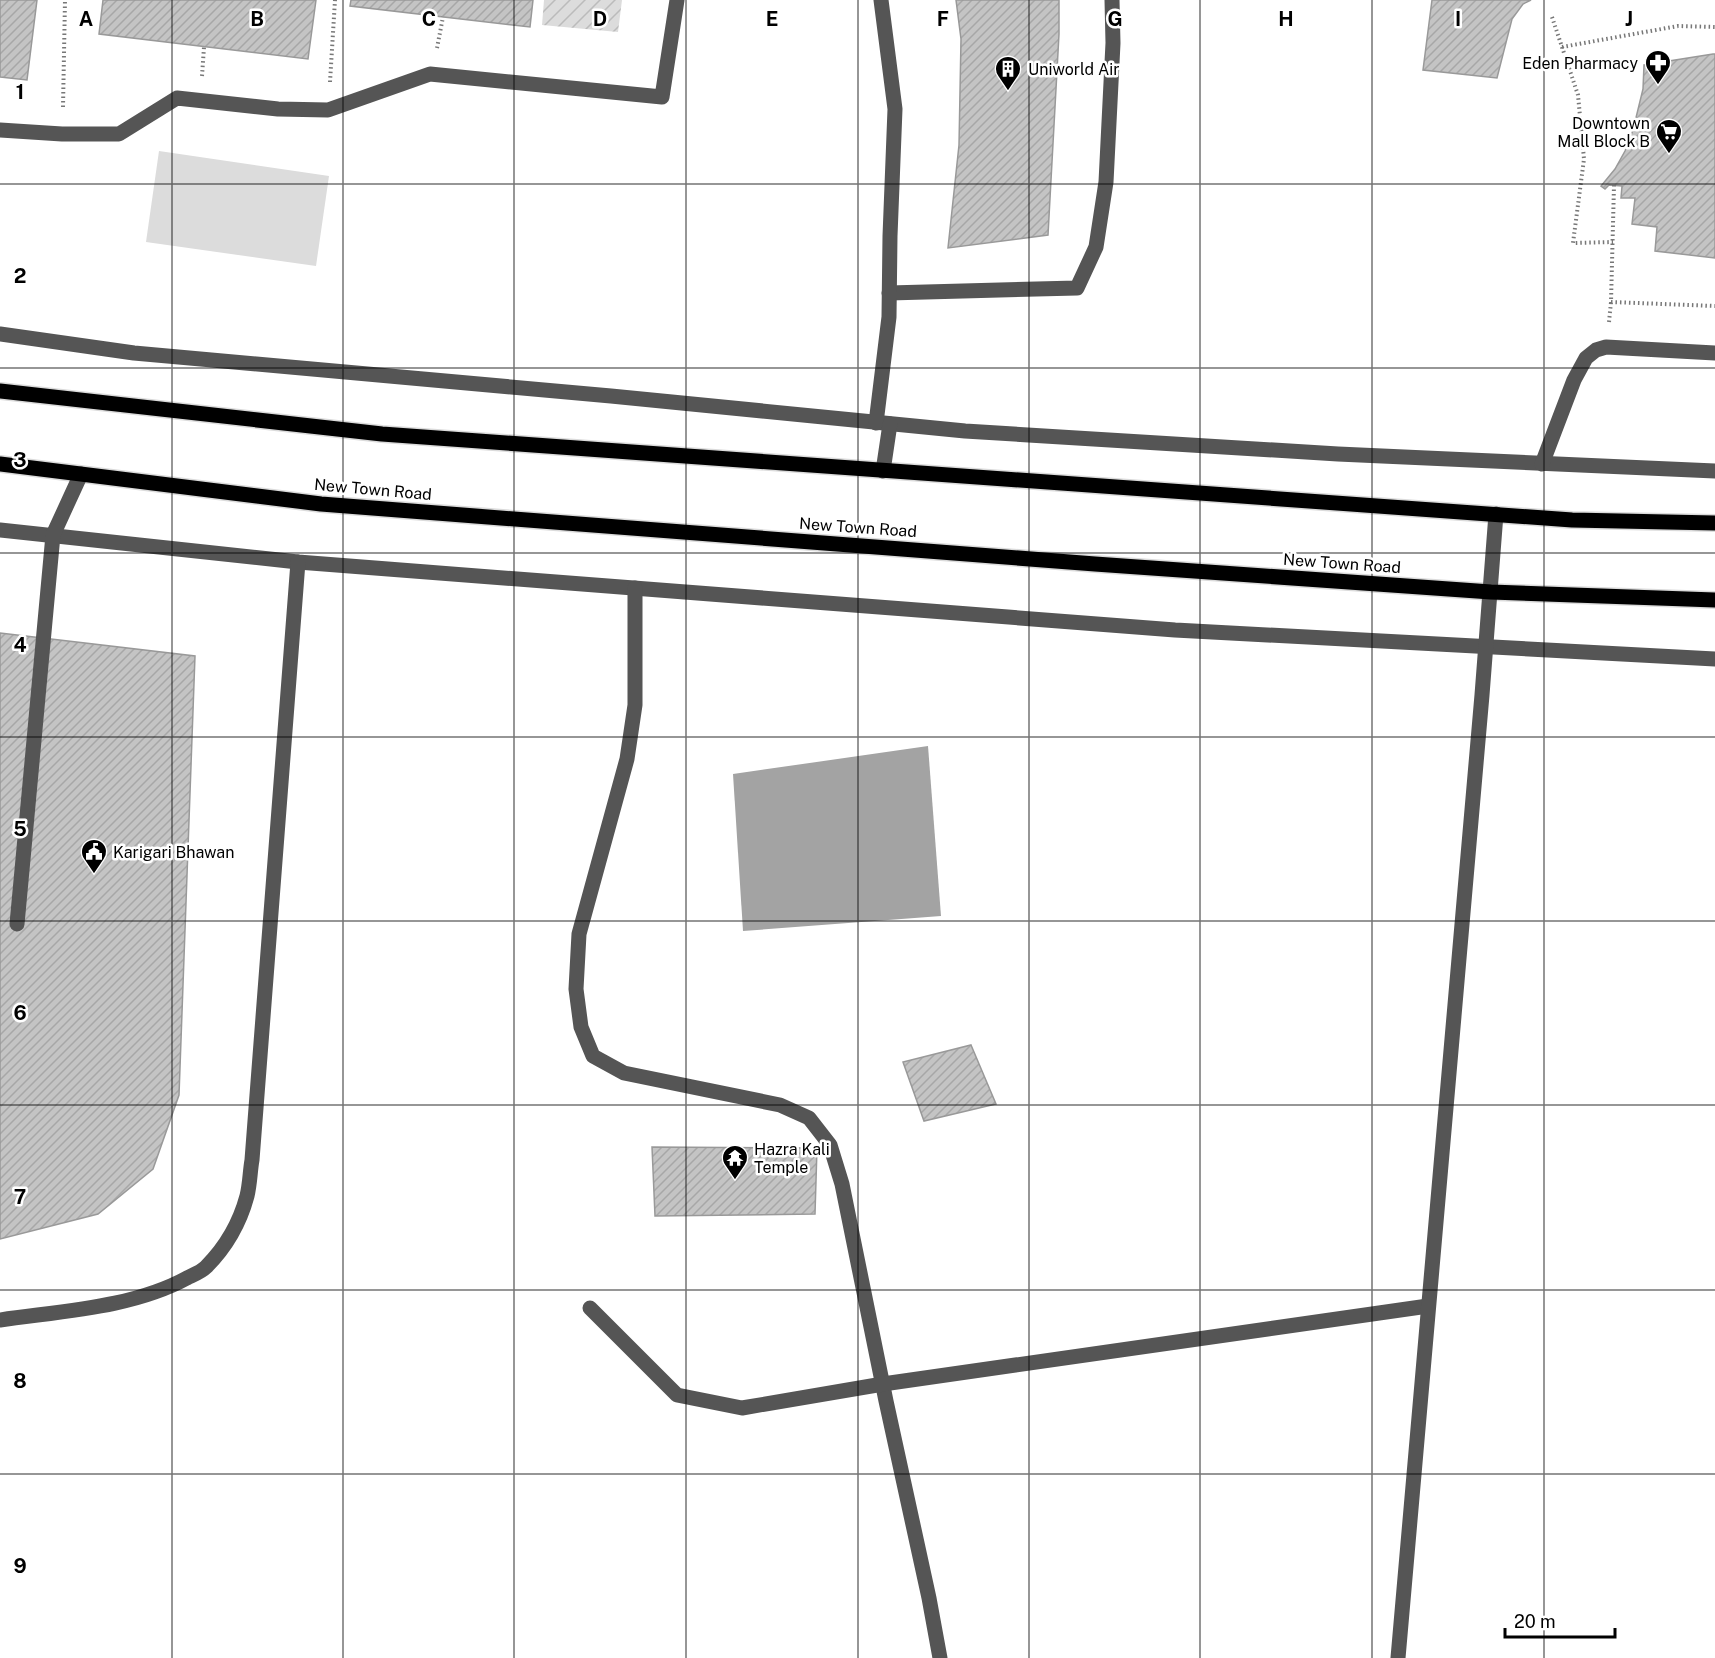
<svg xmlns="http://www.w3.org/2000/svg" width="1715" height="1658" viewBox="0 0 1715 1658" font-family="'Public Sans',sans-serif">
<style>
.garden{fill:url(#garden-furrows)}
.pitch{fill:#dcdcdc}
.water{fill:#a3a3a3}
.building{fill:url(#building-hatch);stroke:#999;stroke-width:1.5}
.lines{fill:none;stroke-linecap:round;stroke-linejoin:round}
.major-casing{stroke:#dbdbdb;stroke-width:18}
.path{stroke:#777;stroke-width:4;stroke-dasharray:1.5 3;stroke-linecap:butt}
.minor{stroke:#555;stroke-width:15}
.major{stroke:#000;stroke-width:15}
.grid{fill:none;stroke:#000;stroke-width:1.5;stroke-opacity:0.55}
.labels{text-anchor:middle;stroke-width:5;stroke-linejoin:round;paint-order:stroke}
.poi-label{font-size:16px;fill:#000;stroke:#fff;text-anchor:start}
.street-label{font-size:16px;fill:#000;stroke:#fff}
.grid-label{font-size:20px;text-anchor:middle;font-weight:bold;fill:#000;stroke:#fff;stroke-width:5;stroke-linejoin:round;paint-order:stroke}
</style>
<defs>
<pattern id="garden-furrows" width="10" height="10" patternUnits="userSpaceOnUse" patternTransform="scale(1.5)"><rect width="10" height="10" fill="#dcdcdc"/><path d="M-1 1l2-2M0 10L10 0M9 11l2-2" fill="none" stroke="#bbb"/></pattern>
<pattern id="building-hatch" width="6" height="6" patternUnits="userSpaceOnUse" patternTransform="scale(1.5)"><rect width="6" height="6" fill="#c4c4c4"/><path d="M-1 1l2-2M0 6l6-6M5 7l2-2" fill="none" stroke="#a7a7a7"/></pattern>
</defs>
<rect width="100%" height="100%" fill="#fff"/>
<!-- garden -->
<path class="garden" d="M544,0H622L618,32L542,25Z"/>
<!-- pitch -->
<path class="pitch" d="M159,151L329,176L316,266L146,242Z"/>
<!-- water -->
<path class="water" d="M928,746L941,916L743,931L733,774Z"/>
<!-- building -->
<g class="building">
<path d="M0,0H37L27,80L0,77Z"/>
<path d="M103,0H316L308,59L99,34Z"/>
<path d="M351,0H533L530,27L350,6Z"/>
<path d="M956,0H1059V34L1048,235L948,248L959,145L961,39Z"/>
<path d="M1432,0H1531L1523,4L1512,19L1497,78L1423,70Z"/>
<path d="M1713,54H1715V258L1655,251L1657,227L1632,224L1635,198H1621L1622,186L1609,185L1605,189L1601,186L1615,169L1625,151L1633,130L1643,89L1644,65Z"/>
<path d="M0,633L195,656L179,1095L153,1169L98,1214L0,1239Z"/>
<path d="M971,1045L996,1104L924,1121L903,1062Z"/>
<path d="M652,1147L817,1148L815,1214L655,1216Z"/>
</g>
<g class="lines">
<defs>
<g id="major">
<path d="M0,391L382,434L1572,520L1715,523"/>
<path d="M0,464L321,504L1095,564L1491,592L1715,600"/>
</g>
</defs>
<!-- major casing -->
<use href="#major" class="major-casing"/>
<!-- path -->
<g class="path">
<path d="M1552,17L1578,95L1584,159L1573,243L1613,242"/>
<path d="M1562,47L1678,26L1715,27"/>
<path d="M437,48L443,17"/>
<path d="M202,76L204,47"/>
<path d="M330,82L335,0"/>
<path d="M63,107L65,0"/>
<path d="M1614,185L1611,302L1715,306"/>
<path d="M1609,322L1611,302"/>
</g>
<!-- minor -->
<g class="minor">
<path d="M0,130L62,134H119L177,98L278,109L328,110L430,74L662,97L677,0"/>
<path d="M889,293L1077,288L1096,247L1106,182L1113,43L1112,0"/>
<path d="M0,334L134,353L611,396L965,431L1338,454L1715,471"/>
<path d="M876,423L889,317L890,236L895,109L881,0"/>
<path d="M1542,464L1574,380L1586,358L1596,350L1606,347L1715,353"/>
<path d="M883,471L890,424"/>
<path d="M0,530L298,562L1175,630L1715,659"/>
<path d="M635,588V705L627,759L579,934L576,989L581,1027L593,1056L624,1073L780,1105L809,1118L830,1145L842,1184L886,1401L929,1598L940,1658"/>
<path d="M17,924L53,535L81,474"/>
<path d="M590,1308L677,1395L742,1408L883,1384L1428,1306"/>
<path d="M0,1320C61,1311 132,1308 187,1278C193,1275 201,1272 206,1267C226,1247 240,1222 247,1196C250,1184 250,1171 252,1160L298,562"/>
<path d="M1398,1658L1482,695L1496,514"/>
</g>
<!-- major -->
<use href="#major" class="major"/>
</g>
<!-- grid -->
<path class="grid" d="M172,0V1658M343,0V1658M514,0V1658M686,0V1658M858,0V1658M1029,0V1658M1200,0V1658M1372,0V1658M1544,0V1658M0,184H1715M0,368H1715M0,553H1715M0,737H1715M0,921H1715M0,1105H1715M0,1290H1715M0,1474H1715"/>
<!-- icons -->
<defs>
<symbol id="pharmacy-pin" viewBox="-11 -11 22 30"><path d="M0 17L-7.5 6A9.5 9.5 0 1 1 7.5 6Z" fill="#000" stroke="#fff"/><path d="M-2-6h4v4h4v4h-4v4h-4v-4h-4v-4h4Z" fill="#fff"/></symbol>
<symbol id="building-pin" viewBox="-11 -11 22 30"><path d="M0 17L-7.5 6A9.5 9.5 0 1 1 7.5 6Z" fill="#000" stroke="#fff"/><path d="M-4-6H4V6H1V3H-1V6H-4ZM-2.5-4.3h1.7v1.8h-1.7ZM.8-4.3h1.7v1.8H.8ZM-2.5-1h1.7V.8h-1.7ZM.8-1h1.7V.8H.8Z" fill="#fff"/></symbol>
<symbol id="supermarket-pin" viewBox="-11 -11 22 30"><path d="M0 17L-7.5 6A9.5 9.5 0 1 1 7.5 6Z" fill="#000" stroke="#fff"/><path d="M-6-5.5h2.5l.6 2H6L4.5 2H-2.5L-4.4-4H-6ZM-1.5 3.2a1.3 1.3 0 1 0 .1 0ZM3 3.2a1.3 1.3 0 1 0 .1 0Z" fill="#fff"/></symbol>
<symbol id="civic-pin" viewBox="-11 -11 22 30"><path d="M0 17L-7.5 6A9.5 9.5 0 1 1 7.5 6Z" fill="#000" stroke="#fff"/><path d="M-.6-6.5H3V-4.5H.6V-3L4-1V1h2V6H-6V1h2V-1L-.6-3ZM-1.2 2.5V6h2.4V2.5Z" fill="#fff"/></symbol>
<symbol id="temple-pin" viewBox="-11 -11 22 30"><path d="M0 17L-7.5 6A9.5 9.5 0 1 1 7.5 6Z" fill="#000" stroke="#fff"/><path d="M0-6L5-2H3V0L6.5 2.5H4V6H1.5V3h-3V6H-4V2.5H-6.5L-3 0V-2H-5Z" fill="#fff"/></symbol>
</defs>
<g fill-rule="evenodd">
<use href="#pharmacy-pin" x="1643" y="48" width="30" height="40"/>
<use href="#building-pin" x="993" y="54" width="30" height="40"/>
<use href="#supermarket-pin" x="1654" y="117" width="30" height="40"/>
<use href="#civic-pin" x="79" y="837" width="30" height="40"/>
<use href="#temple-pin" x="720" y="1143" width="30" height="40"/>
</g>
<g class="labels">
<!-- poi labels -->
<g class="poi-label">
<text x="1638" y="69" text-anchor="end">Eden Pharmacy</text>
<text x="1028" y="75">Uniworld Air</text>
<text x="1650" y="129" text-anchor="end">Downtown<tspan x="1650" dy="18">Mall Block B</tspan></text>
<text x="113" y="858">Karigari Bhawan</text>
<text x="754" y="1155">Hazra Kali<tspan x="754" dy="18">Temple</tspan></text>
</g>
<!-- street labels -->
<g class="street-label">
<text transform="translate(373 489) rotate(5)" y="6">New Town Road</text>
<text transform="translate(858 527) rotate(4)" y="6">New Town Road</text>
<text transform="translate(1342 563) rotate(4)" y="6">New Town Road</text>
</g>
</g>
<g class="grid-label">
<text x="86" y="26">A</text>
<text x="257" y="26">B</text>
<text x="429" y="26">C</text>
<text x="600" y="26">D</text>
<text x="772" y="26">E</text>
<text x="943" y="26">F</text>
<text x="1115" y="26">G</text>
<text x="1286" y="26">H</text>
<text x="1458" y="26">I</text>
<text x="1629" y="26">J</text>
<text x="20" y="99">1</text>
<text x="20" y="283">2</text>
<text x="20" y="467">3</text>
<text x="20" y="652">4</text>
<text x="20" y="836">5</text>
<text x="20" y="1020">6</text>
<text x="20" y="1204">7</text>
<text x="20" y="1388">8</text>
<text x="20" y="1573">9</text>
</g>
<!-- scale -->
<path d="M1505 1628v9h110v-9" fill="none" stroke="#000000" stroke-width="3"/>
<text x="1514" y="1628" font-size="18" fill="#000000" stroke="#ffffff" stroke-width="4.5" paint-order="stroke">20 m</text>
</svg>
